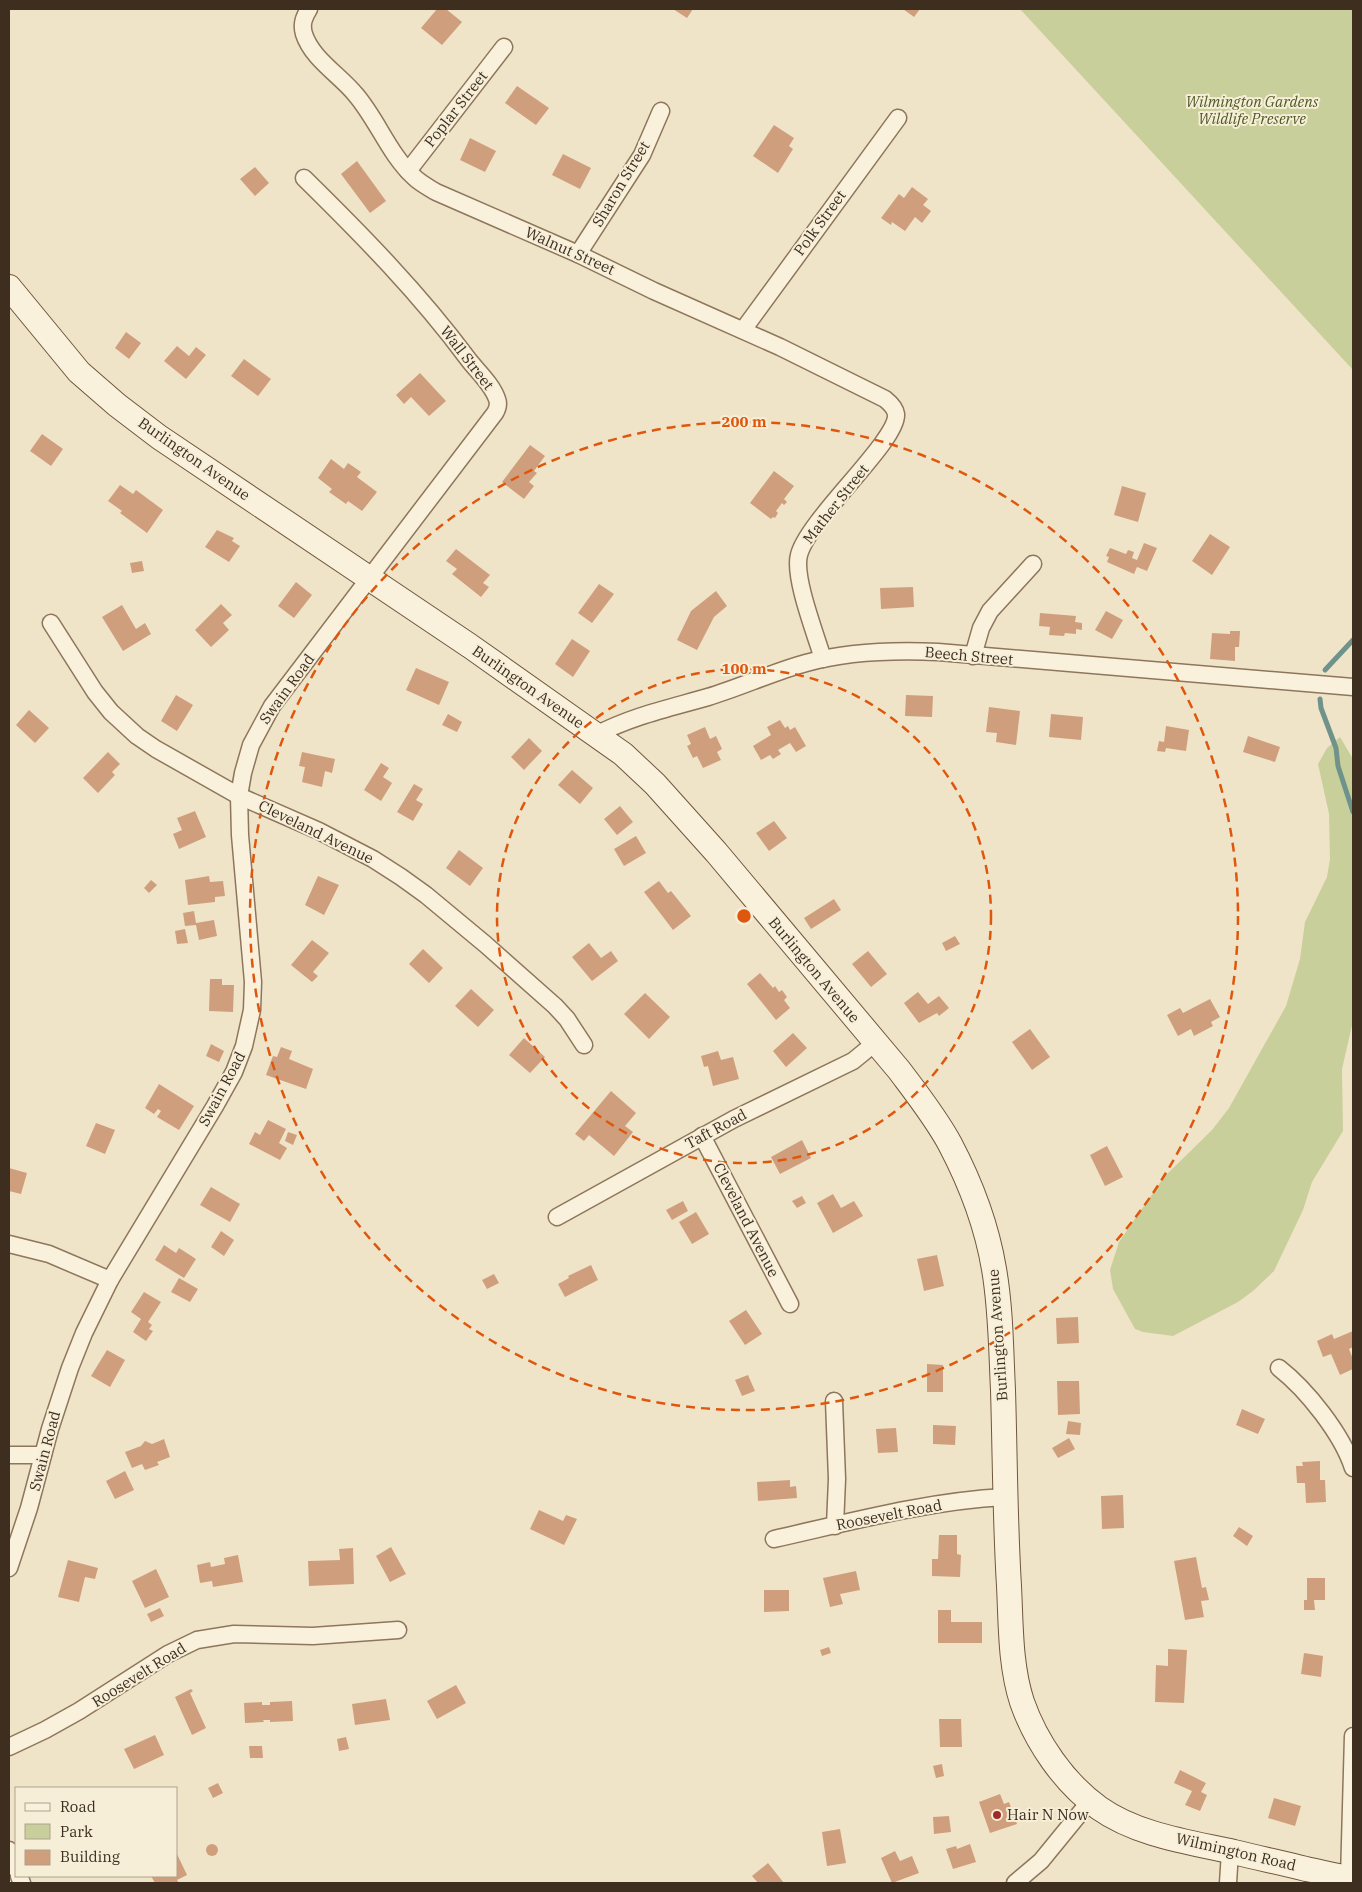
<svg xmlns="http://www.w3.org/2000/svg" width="1362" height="1892" viewBox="0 0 1362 1892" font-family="'IBM Plex Serif',serif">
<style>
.green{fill:#c9cf9b}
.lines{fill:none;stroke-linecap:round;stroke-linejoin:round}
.stream{stroke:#6f938a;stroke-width:5}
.building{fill:#cf9f7d}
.street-casing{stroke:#8d765c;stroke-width:19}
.secondary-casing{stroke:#6f573f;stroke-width:26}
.street{stroke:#faf1dc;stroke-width:16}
.secondary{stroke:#faf1dc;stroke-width:24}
.ring{fill:none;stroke:#df570d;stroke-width:2.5;stroke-dasharray:9 6}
.poi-dot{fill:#9e2a2b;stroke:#f7eed8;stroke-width:2}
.labels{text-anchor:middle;stroke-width:4;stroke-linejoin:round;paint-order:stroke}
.park-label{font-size:15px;font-style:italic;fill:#4d5a26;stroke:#f7eed8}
.street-label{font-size:15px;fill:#3d2e20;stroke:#f7eed8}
.poi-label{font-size:15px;fill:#3d2e20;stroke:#f7eed8;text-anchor:start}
.centre{fill:#df570d;stroke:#f7eed8;stroke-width:2.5}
.ring-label{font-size:15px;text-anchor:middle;font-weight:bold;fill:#df570d;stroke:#f7eed8;stroke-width:4;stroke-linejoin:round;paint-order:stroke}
</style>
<rect width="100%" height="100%" fill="#f0e4c8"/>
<!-- green -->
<g class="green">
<path d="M1020,9H1353V370Z"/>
<path d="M1340,737L1353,759V1021L1342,1069L1343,1131L1312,1182L1303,1210L1274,1271L1253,1291L1238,1302L1173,1336L1143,1332L1135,1329L1113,1289L1110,1270L1119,1242L1164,1177L1212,1130L1229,1108L1286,1006L1300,959L1305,922L1327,877L1330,859L1329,814L1318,764L1327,748Z"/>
</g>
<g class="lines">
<!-- stream -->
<g class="stream">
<path d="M1325,670L1353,640"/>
<path d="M1320,699L1321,708L1336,748L1338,766L1353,812"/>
</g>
</g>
<!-- building -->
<g class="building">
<path d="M437,9H446L462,22L442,45L421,28Z"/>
<path d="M673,9H693L687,18Z"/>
<path d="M903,9H920L914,17Z"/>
<path d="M517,86L549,108L536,125L505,103Z"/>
<path d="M774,125L794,138L789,146L793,149L778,173L753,156Z"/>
<path d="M470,138L496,151L485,172L460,160Z"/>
<path d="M563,154L591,168L580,189L552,175Z"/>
<path d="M357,161L386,201L370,213L341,174Z"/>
<path d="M255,167L269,183L255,196L240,179Z"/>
<path d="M912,187L928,199L923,205L931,211L922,223L915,217L905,231L892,222L891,225L881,218L899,194L904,198Z"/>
<path d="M126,332L141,343L129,359L115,348Z"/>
<path d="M177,346L189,356L196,347L206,355L186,379L164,361Z"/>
<path d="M244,359L271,379L258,396L231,376Z"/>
<path d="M420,373L446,401L429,416L411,397L404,404L396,395Z"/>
<path d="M42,434L63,449L51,466L30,451Z"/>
<path d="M530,445L545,456L534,471L537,473L529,482L534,486L524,499L502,482Z"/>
<path d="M331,459L344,469L348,463L361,472L357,477L377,492L362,511L348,501L346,504L329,492L332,489L318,478Z"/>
<path d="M774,471L794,486L784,499L787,502L784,505L782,503L776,511L778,513L775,518L773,517L771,519L750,503Z"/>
<path d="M120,485L133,494L136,490L163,510L147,533L120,513L122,511L108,501Z"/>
<path d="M1122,486L1146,493L1138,522L1114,515Z"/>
<path d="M217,530L234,538L232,541L240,546L229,562L205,547Z"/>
<path d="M1210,534L1230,547L1212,575L1192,561Z"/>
<path d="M1144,543L1157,548L1147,571L1137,567L1134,574L1107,562L1109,557L1106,556L1110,548L1126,554L1128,550L1134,552L1132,558L1137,560Z"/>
<path d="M456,549L490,575L483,583L489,587L481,597L452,574L457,569L446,561Z"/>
<path d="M142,561L144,571L132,573L130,563Z"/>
<path d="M296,582L312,595L294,618L278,606Z"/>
<path d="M599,584L614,594L592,623L578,613Z"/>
<path d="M913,587L914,607L881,609L880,588Z"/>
<path d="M716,591L727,606L714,617L697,650L677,640L691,611Z"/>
<path d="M221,604L232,615L223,623L229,630L211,647L195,630Z"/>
<path d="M122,605L136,629L145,623L151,634L123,651L102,617Z"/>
<path d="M1106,611L1123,620L1112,639L1095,630Z"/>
<path d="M1040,613L1076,616L1075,622L1082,623V630L1076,629V634L1065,633L1064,636L1049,635L1050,627L1039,626Z"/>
<path d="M1230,631H1240L1239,647H1235V661L1210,659L1212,633L1230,634Z"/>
<path d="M572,639L590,651L573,677L555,664Z"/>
<path d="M416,668L449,682L439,705L406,690Z"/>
<path d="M176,695L193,705L177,731L161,721Z"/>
<path d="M906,695L933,696L932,717L905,716Z"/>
<path d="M989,707L1020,711L1016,745L996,742L997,733L986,732Z"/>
<path d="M29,710L49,728L35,743L16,725Z"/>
<path d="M448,714L462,722L457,732L442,725Z"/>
<path d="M1051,714L1083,717L1081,740L1049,737Z"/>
<path d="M780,720L785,728L788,726L790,730L795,727L806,746L796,752L790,743L778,750L781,754L773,759L770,755L761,760L753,746L771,735L767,727Z"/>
<path d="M1166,726L1189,730L1186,751L1166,748L1165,752L1157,751L1159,741L1164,742Z"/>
<path d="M705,727L710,739L716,736L722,749L717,752L721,760L703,768L697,756L693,758L687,746L691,744L687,735Z"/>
<path d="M1248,736L1280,747L1275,762L1243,752Z"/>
<path d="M529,738L542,751L524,770L511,757Z"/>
<path d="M108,752L120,764L112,772L115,775L98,793L83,778Z"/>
<path d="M302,752L335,759L332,773L325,771L322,787L302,782L305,767L299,766Z"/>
<path d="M381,763L389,768L383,777L392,783L381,801L364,790Z"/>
<path d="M572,770L593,788L580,804L558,785Z"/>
<path d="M414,784L423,789L416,800L423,804L413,821L397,812Z"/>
<path d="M620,806L633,822L617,835L604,819Z"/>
<path d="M195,811L206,837L179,849L173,834L182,830L177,818Z"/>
<path d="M774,821L787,838L769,851L756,833Z"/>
<path d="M636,836L646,853L624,866L614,849Z"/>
<path d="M459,850L483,868L470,886L446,868Z"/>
<path d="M209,876L210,882L223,881L225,896L215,897V902L188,905L185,880Z"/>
<path d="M318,876L339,885L324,915L305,905Z"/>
<path d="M151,880L157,885L149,893L144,888Z"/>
<path d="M659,881L668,893L671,891L691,916L673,930L644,892Z"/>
<path d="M834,899L841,910L811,929L804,918Z"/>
<path d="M194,911L196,923L214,920L217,936L199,940L196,925L185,926L183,913Z"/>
<path d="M185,929L188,943L177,944L175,931Z"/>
<path d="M955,936L960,944L946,951L942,943Z"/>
<path d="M312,940L329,953L313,972L318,976L312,982L291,965Z"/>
<path d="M589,943L601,958L611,951L618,961L592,981L572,957Z"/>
<path d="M423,949L443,968L429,983L409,964Z"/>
<path d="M868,951L887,974L871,987L852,964Z"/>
<path d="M760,973L773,988L775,986L779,992L782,990L787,997L784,1000L790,1008L776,1020L747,984Z"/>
<path d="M210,979H222V985H234L233,1012L209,1011Z"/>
<path d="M471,989L494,1010L478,1027L455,1006Z"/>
<path d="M918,992L928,1004L939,996L949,1008L939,1016L937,1013L919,1023L904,1003Z"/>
<path d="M645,993L670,1017L649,1039L624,1014Z"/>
<path d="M1210,999L1220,1017L1211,1022L1213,1026L1194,1036L1191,1029L1178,1036L1167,1015L1180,1008L1183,1013Z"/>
<path d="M1030,1029L1050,1057L1032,1070L1012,1042Z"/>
<path d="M793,1033L807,1048L786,1067L773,1051Z"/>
<path d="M524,1038L545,1057L530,1073L509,1055Z"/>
<path d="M211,1044L224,1051L219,1062L206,1056Z"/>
<path d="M281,1047L292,1051L289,1059L313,1069L306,1089L266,1075L273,1056L277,1057Z"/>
<path d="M718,1051L721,1060L733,1057L739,1079L713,1086L708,1066L704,1067L701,1056Z"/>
<path d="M159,1084L194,1106L179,1130L157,1117L161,1111L158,1109L154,1114L145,1108Z"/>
<path d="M611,1091L636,1113L625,1126L633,1132L614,1156L589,1135L584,1141L575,1134Z"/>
<path d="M268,1120L286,1129L279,1143L287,1148L280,1160L249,1144L255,1132L260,1135Z"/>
<path d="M96,1123L115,1130L105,1154L86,1146Z"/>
<path d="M288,1132L297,1135L293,1145L285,1141Z"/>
<path d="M802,1140L811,1158L780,1174L771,1157Z"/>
<path d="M1107,1146L1123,1177L1105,1186L1090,1155Z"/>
<path d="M9,1168L27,1173L21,1194L9,1191Z"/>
<path d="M211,1187L240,1204L230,1222L200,1205Z"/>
<path d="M833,1194L841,1208L854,1201L863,1216L833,1233L817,1203Z"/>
<path d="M802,1196L806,1203L797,1208L792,1201Z"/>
<path d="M683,1201L688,1211L672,1220L666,1210Z"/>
<path d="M696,1212L709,1234L692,1244L679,1222Z"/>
<path d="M221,1231L234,1240L224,1256L211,1247Z"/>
<path d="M164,1245L176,1253L179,1248L196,1259L184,1278L155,1260Z"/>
<path d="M937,1255L944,1286L924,1291L917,1259Z"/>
<path d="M591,1265L598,1280L565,1297L558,1284L569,1278L568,1276Z"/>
<path d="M494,1274L499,1283L487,1289L482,1280Z"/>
<path d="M179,1278L198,1289L190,1302L171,1292Z"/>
<path d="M144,1292L161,1302L148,1322L152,1325L149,1329L153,1331L146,1341L133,1332L141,1319L131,1312Z"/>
<path d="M746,1310L762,1334L745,1345L729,1321Z"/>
<path d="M1078,1317L1079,1343L1057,1344L1056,1318Z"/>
<path d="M1353,1331V1347L1349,1349L1353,1359V1369L1340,1375L1331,1354L1323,1357L1317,1341L1332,1334L1334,1339Z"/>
<path d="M107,1350L125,1360L110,1387L91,1376Z"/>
<path d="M927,1364L943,1365V1392H927Z"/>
<path d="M748,1375L755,1391L742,1396L735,1380Z"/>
<path d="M1057,1381H1079L1080,1414L1058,1415Z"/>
<path d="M1242,1409L1265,1419L1258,1434L1236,1425Z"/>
<path d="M1068,1421L1081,1423L1080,1435L1066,1434Z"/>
<path d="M933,1425L956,1426L955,1445L933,1444Z"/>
<path d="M896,1428L898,1452L878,1453L876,1429Z"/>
<path d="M1069,1438L1075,1449L1058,1458L1052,1448Z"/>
<path d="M164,1439L170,1457L157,1462L159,1465L145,1470L142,1464L132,1468L125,1452L141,1446L145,1441L152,1444Z"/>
<path d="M1320,1461V1480H1325L1326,1502L1306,1503L1305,1483H1297L1296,1466H1303L1302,1462Z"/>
<path d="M125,1471L134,1490L115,1499L106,1481Z"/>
<path d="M790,1480V1487L796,1486L797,1498L758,1501L757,1482Z"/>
<path d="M1123,1495L1124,1528L1102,1529L1101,1496Z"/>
<path d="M539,1510L563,1521L566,1515L577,1519L564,1545L530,1529Z"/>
<path d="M1239,1527L1253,1536L1247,1546L1233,1536Z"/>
<path d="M939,1535H957V1554L961,1555L960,1577L932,1576V1559H938Z"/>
<path d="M391,1547L406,1574L390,1582L376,1556Z"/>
<path d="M353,1548L354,1584L309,1586L308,1561L340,1560L339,1549Z"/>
<path d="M238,1555L243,1582L213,1587L212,1581L200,1583L197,1565L210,1562L211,1567L225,1564L224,1558Z"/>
<path d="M1196,1557L1202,1588L1206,1587L1209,1600L1201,1601L1204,1617L1185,1620L1174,1561Z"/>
<path d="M68,1560L98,1568L95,1579L85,1577L79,1602L58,1597Z"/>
<path d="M156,1569L169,1597L145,1608L132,1581Z"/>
<path d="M856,1571L860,1590L840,1594L843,1604L830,1607L823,1578Z"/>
<path d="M1307,1578H1325V1600H1314L1315,1610H1304V1600H1307Z"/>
<path d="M764,1590H789V1611L764,1612Z"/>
<path d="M160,1608L164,1616L151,1622L147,1614Z"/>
<path d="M938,1610H951V1622H982V1643H938Z"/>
<path d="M829,1647L831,1653L822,1656L820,1650Z"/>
<path d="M1168,1649L1187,1650L1184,1703L1155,1702L1156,1665L1168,1666Z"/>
<path d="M1304,1653L1323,1656L1321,1677L1301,1674Z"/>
<path d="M456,1685L466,1703L437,1719L427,1701Z"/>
<path d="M191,1689L193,1691L190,1693L206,1728L192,1735L175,1697Z"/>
<path d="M386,1699L390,1720L355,1725L352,1704Z"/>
<path d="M292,1701L293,1721L270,1722V1720H263L264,1722L245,1723L244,1703L262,1702V1705H270V1702Z"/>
<path d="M939,1719H961L962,1747H940Z"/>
<path d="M155,1735L164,1755L134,1769L124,1749Z"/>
<path d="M346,1737L349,1749L339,1751L337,1739Z"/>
<path d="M249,1746H262L263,1758H250Z"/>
<path d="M942,1764L944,1776L936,1778L933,1766Z"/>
<path d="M1180,1770L1206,1783L1201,1792L1207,1795L1200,1811L1185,1805L1192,1791L1174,1783Z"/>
<path d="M218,1783L223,1793L213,1798L208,1788Z"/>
<path d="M1000,1794L1004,1804L1009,1802L1017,1824L990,1833L979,1802Z"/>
<path d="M1274,1798L1301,1806L1295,1826L1268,1818Z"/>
<path d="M949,1816L951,1832L934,1834L933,1817Z"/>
<path d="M840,1829L846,1863L827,1866L822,1832Z"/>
<circle cx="212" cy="1850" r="6"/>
<path d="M970,1844L976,1862L953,1869L946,1849L956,1846L957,1849Z"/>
<path d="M895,1851L900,1861L912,1856L919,1873L892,1883L881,1858Z"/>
<path d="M176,1852L187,1875L177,1880L179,1883H155L151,1876H176Z"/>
<path d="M768,1863L784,1883H758L752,1876Z"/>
</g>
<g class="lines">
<defs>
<g id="street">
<path d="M309,9C304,17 301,24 304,34C312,59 340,75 356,95C378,121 389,154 414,177C420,183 428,187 436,192L578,254L654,291L780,347L885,399C890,403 895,408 896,414C899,440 808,519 799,555C793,577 816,635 823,659"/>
<path d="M408,171L504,47"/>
<path d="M578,254L642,155L661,111"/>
<path d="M743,330L898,118"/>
<path d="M51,623L95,692L111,712L137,736L156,749L239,796L319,831L373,859L401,877L426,895L485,944L555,1006L567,1019L584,1045"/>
<path d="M973,656L981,628L990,611L1033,564"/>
<path d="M596,735C632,716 670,708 708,697C741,687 773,672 806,663C849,651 894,650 938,652L1353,687"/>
<path d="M702,1136L790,1304"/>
<path d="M557,1217L734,1119L853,1061L875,1043"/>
<path d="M9,1244L49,1254L110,1280"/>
<path d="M1279,1368C1307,1390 1342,1434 1353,1468"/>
<path d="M834,1401L837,1479L835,1526"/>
<path d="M9,1455H43"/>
<path d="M774,1539C850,1522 927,1501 1005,1497"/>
<path d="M9,1568L29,1508L50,1429L70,1368L84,1333L110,1280L215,1106L234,1072L244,1046L252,1010L253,982L240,835L239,796L243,773L251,745L272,706L495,413C498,408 499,404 497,399C492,384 477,371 468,359C419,293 362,235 304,178"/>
<path d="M9,1747L45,1730L79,1711L168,1654L197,1640L234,1634L313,1636L398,1630"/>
<path d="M9,1850L16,1869"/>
<path d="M19,1876L22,1883"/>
<path d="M1349,1878L1353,1736"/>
<path d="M1015,1883L1041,1861L1090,1801"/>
<path d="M1228,1883L1230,1852"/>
</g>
<path id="secondary" d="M9,287L79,372L117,405L159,437L470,646L623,754L655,784L716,852L899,1070C917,1094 936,1118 950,1144C970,1182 987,1227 994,1269C1001,1309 1001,1350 1003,1390C1005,1456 1005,1521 1009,1586C1011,1625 1010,1665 1022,1702C1036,1742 1064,1783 1099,1808C1137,1835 1189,1842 1234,1852C1258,1858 1282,1863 1306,1869C1322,1872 1338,1877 1353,1878"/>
</defs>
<!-- street casing -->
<use href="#street" class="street-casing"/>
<!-- secondary casing -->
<use href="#secondary" class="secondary-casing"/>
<!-- street -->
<use href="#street" class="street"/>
<!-- secondary -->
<use href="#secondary" class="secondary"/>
</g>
<!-- distance rings -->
<g class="ring">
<circle cx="744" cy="916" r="247"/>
<circle cx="744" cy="916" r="494"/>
</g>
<!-- markers -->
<circle class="poi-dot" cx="997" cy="1815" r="5"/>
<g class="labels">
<!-- park labels -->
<g class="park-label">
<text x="1252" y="107">Wilmington Gardens<tspan x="1252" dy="17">Wildlife Preserve</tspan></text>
</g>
<!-- street labels -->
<g class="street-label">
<text transform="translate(456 109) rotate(-52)" y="5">Poplar Street</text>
<text transform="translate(621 184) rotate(-59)" y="5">Sharon Street</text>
<text transform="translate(820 223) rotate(-54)" y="5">Polk Street</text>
<text transform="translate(570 251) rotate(24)" y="5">Walnut Street</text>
<text transform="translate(467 358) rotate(52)" y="5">Wall Street</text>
<text transform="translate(194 459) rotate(35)" y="5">Burlington Avenue</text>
<text transform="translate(836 504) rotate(-52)" y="5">Mather Street</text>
<text transform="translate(969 656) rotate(5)" y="5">Beech Street</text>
<text transform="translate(528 687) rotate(35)" y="5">Burlington Avenue</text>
<text transform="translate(287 689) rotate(-54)" y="5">Swain Road</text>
<text transform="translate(316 832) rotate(26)" y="5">Cleveland Avenue</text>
<text transform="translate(814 970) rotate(50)" y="5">Burlington Avenue</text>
<text transform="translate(222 1089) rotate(-62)" y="5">Swain Road</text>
<text transform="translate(716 1129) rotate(-28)" y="5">Taft Road</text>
<text transform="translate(746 1220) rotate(63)" y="5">Cleveland Avenue</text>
<text transform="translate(998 1335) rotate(-94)" y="5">Burlington Avenue</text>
<text transform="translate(45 1451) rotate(-75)" y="5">Swain Road</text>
<text transform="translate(889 1515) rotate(-11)" y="5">Roosevelt Road</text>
<text transform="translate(139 1675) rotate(-32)" y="5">Roosevelt Road</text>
<text transform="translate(1236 1852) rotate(13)" y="5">Wilmington Road</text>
</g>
<!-- poi labels -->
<g class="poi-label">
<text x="1007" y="1820">Hair N Now</text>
</g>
</g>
<circle cx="744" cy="916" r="8" class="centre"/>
<g class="ring-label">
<text x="744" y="427">200 m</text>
<text x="744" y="674">100 m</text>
</g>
<!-- border -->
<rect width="1362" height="1892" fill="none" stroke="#3d2e20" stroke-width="20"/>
<!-- legend -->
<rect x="15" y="1787" width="162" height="90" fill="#f7eed8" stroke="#ada18e"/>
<rect x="25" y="1803" width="25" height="8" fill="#faf1dc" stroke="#ada18e"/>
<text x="60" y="1812" font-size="15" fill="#3d2e20">Road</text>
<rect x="25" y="1824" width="25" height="15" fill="#c9cf9b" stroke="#ada18e"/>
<text x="60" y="1837" font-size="15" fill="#3d2e20">Park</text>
<rect x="25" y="1850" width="25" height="15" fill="#cf9f7d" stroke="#ada18e"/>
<text x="60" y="1862" font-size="15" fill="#3d2e20">Building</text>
</svg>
